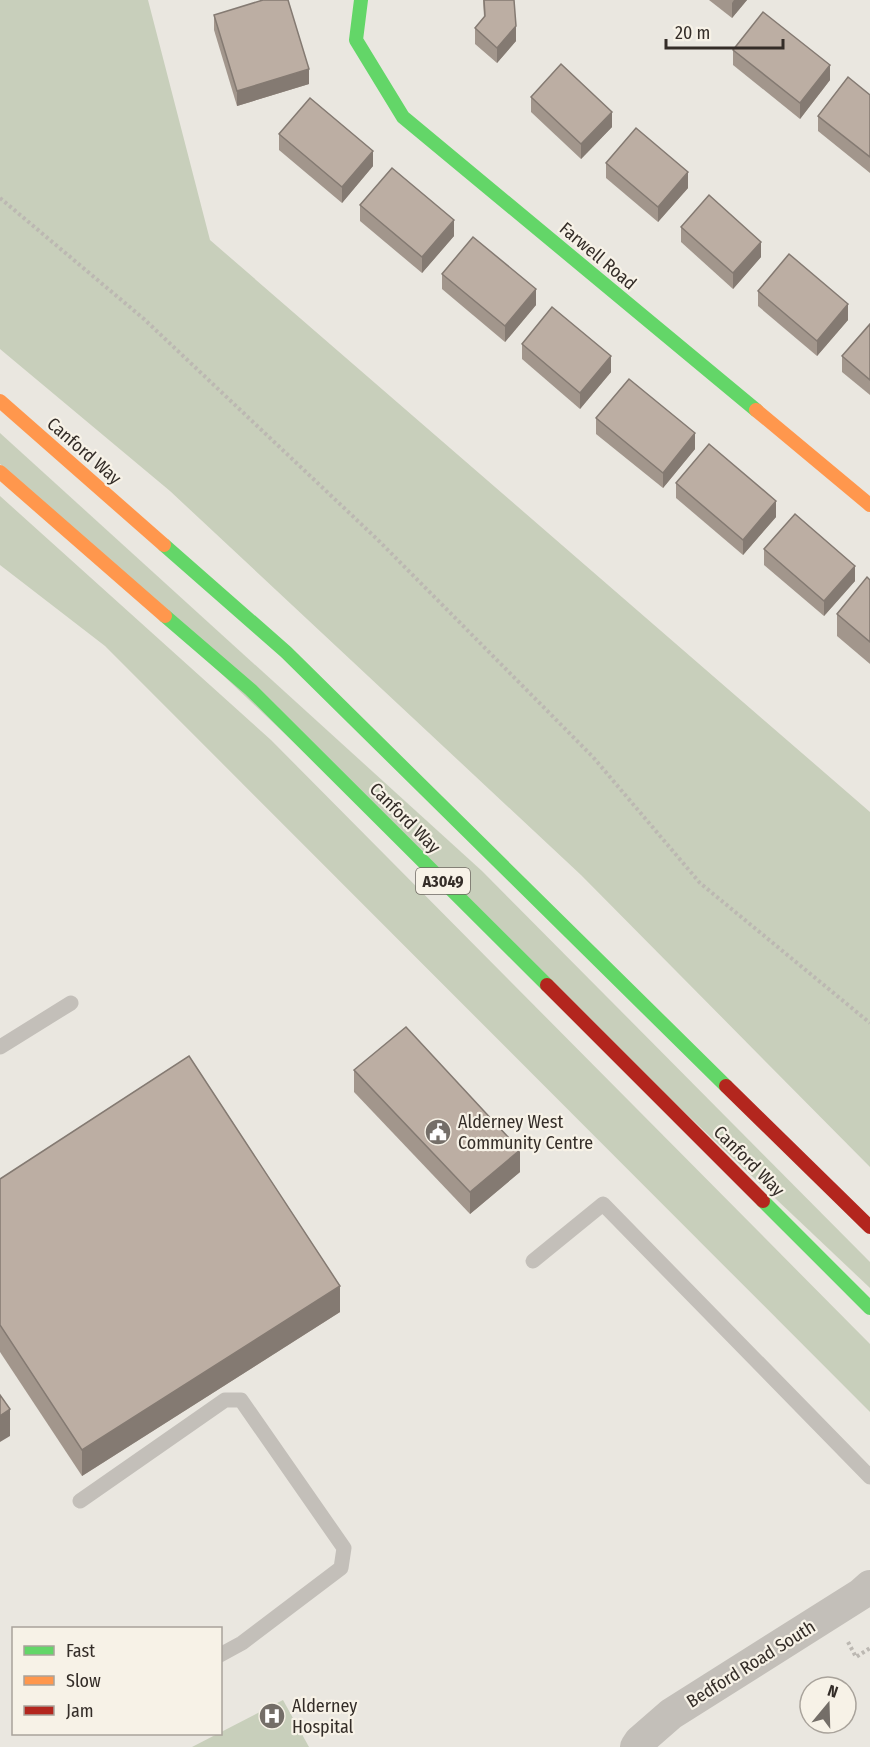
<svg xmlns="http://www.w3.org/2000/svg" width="870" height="1747" viewBox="0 0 870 1747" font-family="'Fira Sans Condensed',sans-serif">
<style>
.green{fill:#c8cfbb}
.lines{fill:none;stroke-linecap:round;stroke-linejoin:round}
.path{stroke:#bcb8b2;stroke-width:4;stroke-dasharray:3 3;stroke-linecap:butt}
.lane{stroke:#c3bfb9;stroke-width:15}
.street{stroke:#c3bfb9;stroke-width:32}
.fast{stroke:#63d668;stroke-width:14}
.slow{stroke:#ff974d;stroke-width:14}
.jam{stroke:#b3261e;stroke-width:14}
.wall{fill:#a2968c}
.shaded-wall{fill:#847a72}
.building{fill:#bcaea3;stroke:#847a72;stroke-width:1.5}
.labels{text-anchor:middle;stroke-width:4.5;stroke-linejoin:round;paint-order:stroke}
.shield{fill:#f7f2e7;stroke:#6e6861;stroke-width:1.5}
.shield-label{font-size:16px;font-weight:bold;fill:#342d28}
.street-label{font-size:18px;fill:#342d28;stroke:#f7f2e7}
.poi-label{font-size:18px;fill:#342d28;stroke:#f7f2e7;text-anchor:start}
</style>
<rect width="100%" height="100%" fill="#eae7e0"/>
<!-- green -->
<g class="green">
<path d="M0,0H148L210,240L870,812V1167L581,875L170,491L0,349Z"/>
<path d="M0,433L482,871L870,1262V1288L0,464Z"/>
<path d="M0,496L271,740L870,1344V1412L105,646L0,565Z"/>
<path d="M283,1700L309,1747H192Z"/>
</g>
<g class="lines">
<!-- path -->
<g class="path">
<path d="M0,198L144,319L378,540L593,757L700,883L870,1023"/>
<path d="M848,1642L856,1657L870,1648"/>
</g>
<!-- lane -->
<g class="lane">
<path d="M0,1047L71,1003"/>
<path d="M533,1261L603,1204L870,1477"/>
<path d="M80,1501L225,1400H241L344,1548L341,1568L242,1643L220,1655"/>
</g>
<!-- street -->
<path class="street" d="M636,1747L640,1741L671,1714L861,1594L870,1586"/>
<!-- fast -->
<g class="fast">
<path d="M361,0L356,40L403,117L756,410"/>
<path d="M164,545L286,652L726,1086"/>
<path d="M165,616L251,690L547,985"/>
<path d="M763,1201L870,1308"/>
</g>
<!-- slow -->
<g class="slow">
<path d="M0,401L164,545"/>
<path d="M756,410L870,505"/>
<path d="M0,472L165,616"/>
</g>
<!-- jam -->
<g class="jam">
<path d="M547,985L763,1201"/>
<path d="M726,1086L870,1227"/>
</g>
</g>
<!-- wall -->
<g class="wall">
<path d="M483,0H514L516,41L497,63L475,44V28L484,17Z"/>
<path d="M709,0H747L732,18Z"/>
<path d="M214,15L309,84L237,106L214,30Z"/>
<path d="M733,50L830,80L800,119L733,65Z"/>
<path d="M870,95V173L818,131V116Z"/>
<path d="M531,97L612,127L581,159L531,112Z"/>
<path d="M279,134L373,166L342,203L279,150Z"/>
<path d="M606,163L688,188L658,222L606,178Z"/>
<path d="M360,205L454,236L422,273L360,221Z"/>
<path d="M681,227L761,257L733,289L681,242Z"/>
<path d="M442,274L536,305L505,342L442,289Z"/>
<path d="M758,291L848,320L817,356L758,306Z"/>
<path d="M870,324V395L842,372V356Z"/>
<path d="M522,344L611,372L580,409L522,359Z"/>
<path d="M596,418L695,449L663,488L596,434Z"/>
<path d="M676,483L776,517L743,555L676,498Z"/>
<path d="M764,549L855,581L824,616L764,565Z"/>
<path d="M870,580V664L837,636V614Z"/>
<path d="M354,1070L520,1172L470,1214L354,1092Z"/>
<path d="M0,1179L340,1312L82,1476L0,1352Z"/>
</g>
<!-- shaded-wall -->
<g class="shaded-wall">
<path d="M734,0H747L732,18V3Z"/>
<path d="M516,26V41L497,63V48Z"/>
<path d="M830,65V80L800,119V103Z"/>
<path d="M309,69V84L237,106V91Z"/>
<path d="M612,112V127L581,159V144Z"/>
<path d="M373,151V166L342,203V187Z"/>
<path d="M688,172V188L658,222V207Z"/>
<path d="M454,220V236L422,273V257Z"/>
<path d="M761,242V257L733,289V273Z"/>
<path d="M536,289V305L505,342V326Z"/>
<path d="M848,304V320L817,356V341Z"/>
<path d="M611,356V372L580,409V393Z"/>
<path d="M695,433V449L663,488V473Z"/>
<path d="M776,501V517L743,555V540Z"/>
<path d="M855,566V581L824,616V601Z"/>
<path d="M520,1150V1172L470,1214V1192Z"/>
<path d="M340,1286V1312L82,1476V1450Z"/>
<path d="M10,1409V1436L0,1442V1416Z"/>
</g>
<!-- building -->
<g class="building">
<path d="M263,0H288L309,69L237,91L214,15Z"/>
<path d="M484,0H514L516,26L497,48L475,28L485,16Z"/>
<path d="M763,12L830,65L800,103L733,50Z"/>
<path d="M561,64L612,112L581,144L531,97Z"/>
<path d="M848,77L870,95V157L818,116Z"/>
<path d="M310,98L373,151L342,187L279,134Z"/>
<path d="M636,128L688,172L658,207L606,163Z"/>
<path d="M392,168L454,220L422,257L360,205Z"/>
<path d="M709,195L761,242L733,273L681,227Z"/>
<path d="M473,237L536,289L505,326L442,274Z"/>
<path d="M789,254L848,304L817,341L758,291Z"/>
<path d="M552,307L611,356L580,393L522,344Z"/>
<path d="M870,324V380L842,356Z"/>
<path d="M629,379L695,433L663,473L596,418Z"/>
<path d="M709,444L776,501L743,540L676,483Z"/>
<path d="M795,514L855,566L824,601L764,549Z"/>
<path d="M867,577L870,580V642L837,614Z"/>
<path d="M406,1027L520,1150L470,1192L354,1070Z"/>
<path d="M189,1056L340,1286L82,1450L0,1325V1179Z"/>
<path d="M0,1395L10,1409L0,1416Z"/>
</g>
<!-- icons -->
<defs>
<symbol id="civic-disc" viewBox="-11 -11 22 22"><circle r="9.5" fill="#746e68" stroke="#f7f2e7"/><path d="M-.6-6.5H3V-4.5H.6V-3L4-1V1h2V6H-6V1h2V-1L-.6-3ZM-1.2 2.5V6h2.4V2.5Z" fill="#fff"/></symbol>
<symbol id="hospital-disc" viewBox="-11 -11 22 22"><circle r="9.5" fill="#746e68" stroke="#f7f2e7"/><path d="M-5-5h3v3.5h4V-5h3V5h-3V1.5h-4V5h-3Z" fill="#fff"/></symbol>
</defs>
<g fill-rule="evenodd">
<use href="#civic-disc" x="423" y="1117" width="30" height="30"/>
<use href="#hospital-disc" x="257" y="1701" width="30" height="30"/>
</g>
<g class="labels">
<!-- shield labels -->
<rect class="shield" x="416" y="868" width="54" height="26" rx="4.5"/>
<g class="shield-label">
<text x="443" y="887">A3049</text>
</g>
<!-- street labels -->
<g class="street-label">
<text transform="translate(598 256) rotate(40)" y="6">Farwell Road</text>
<text transform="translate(84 451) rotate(41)" y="6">Canford Way</text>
<text transform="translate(405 818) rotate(45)" y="6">Canford Way</text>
<text transform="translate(749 1161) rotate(45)" y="6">Canford Way</text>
<text transform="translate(751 1664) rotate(-32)" y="6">Bedford Road South</text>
</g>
<!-- poi labels -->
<g class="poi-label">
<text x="458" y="1128">Alderney West<tspan x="458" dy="21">Community Centre</tspan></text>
<text x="292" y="1712">Alderney<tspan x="292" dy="21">Hospital</tspan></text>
</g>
</g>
<!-- legend -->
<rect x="12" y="1627" width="210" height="108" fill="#f7f2e7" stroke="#a9a39b" stroke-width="1.5"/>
<rect x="24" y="1646" width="30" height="9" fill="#63d668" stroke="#a9a39b" stroke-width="1.5"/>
<text x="66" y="1657" font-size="18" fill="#342d28">Fast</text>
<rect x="24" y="1676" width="30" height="9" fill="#ff974d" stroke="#a9a39b" stroke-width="1.5"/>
<text x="66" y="1687" font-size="18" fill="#342d28">Slow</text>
<rect x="24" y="1706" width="30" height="9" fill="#b3261e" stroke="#a9a39b" stroke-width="1.5"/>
<text x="66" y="1717" font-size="18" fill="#342d28">Jam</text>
<!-- north arrow -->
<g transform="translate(828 1705) rotate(19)"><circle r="28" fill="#f7f2e7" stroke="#a9a39b" stroke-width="1.5"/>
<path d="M0-4.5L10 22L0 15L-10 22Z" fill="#746e68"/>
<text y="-9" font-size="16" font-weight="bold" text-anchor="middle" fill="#342d28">N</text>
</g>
<!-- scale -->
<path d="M666 39v9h117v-9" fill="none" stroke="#342d28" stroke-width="3"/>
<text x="675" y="39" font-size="18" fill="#342d28" stroke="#f7f2e7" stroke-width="4.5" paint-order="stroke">20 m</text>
</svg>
